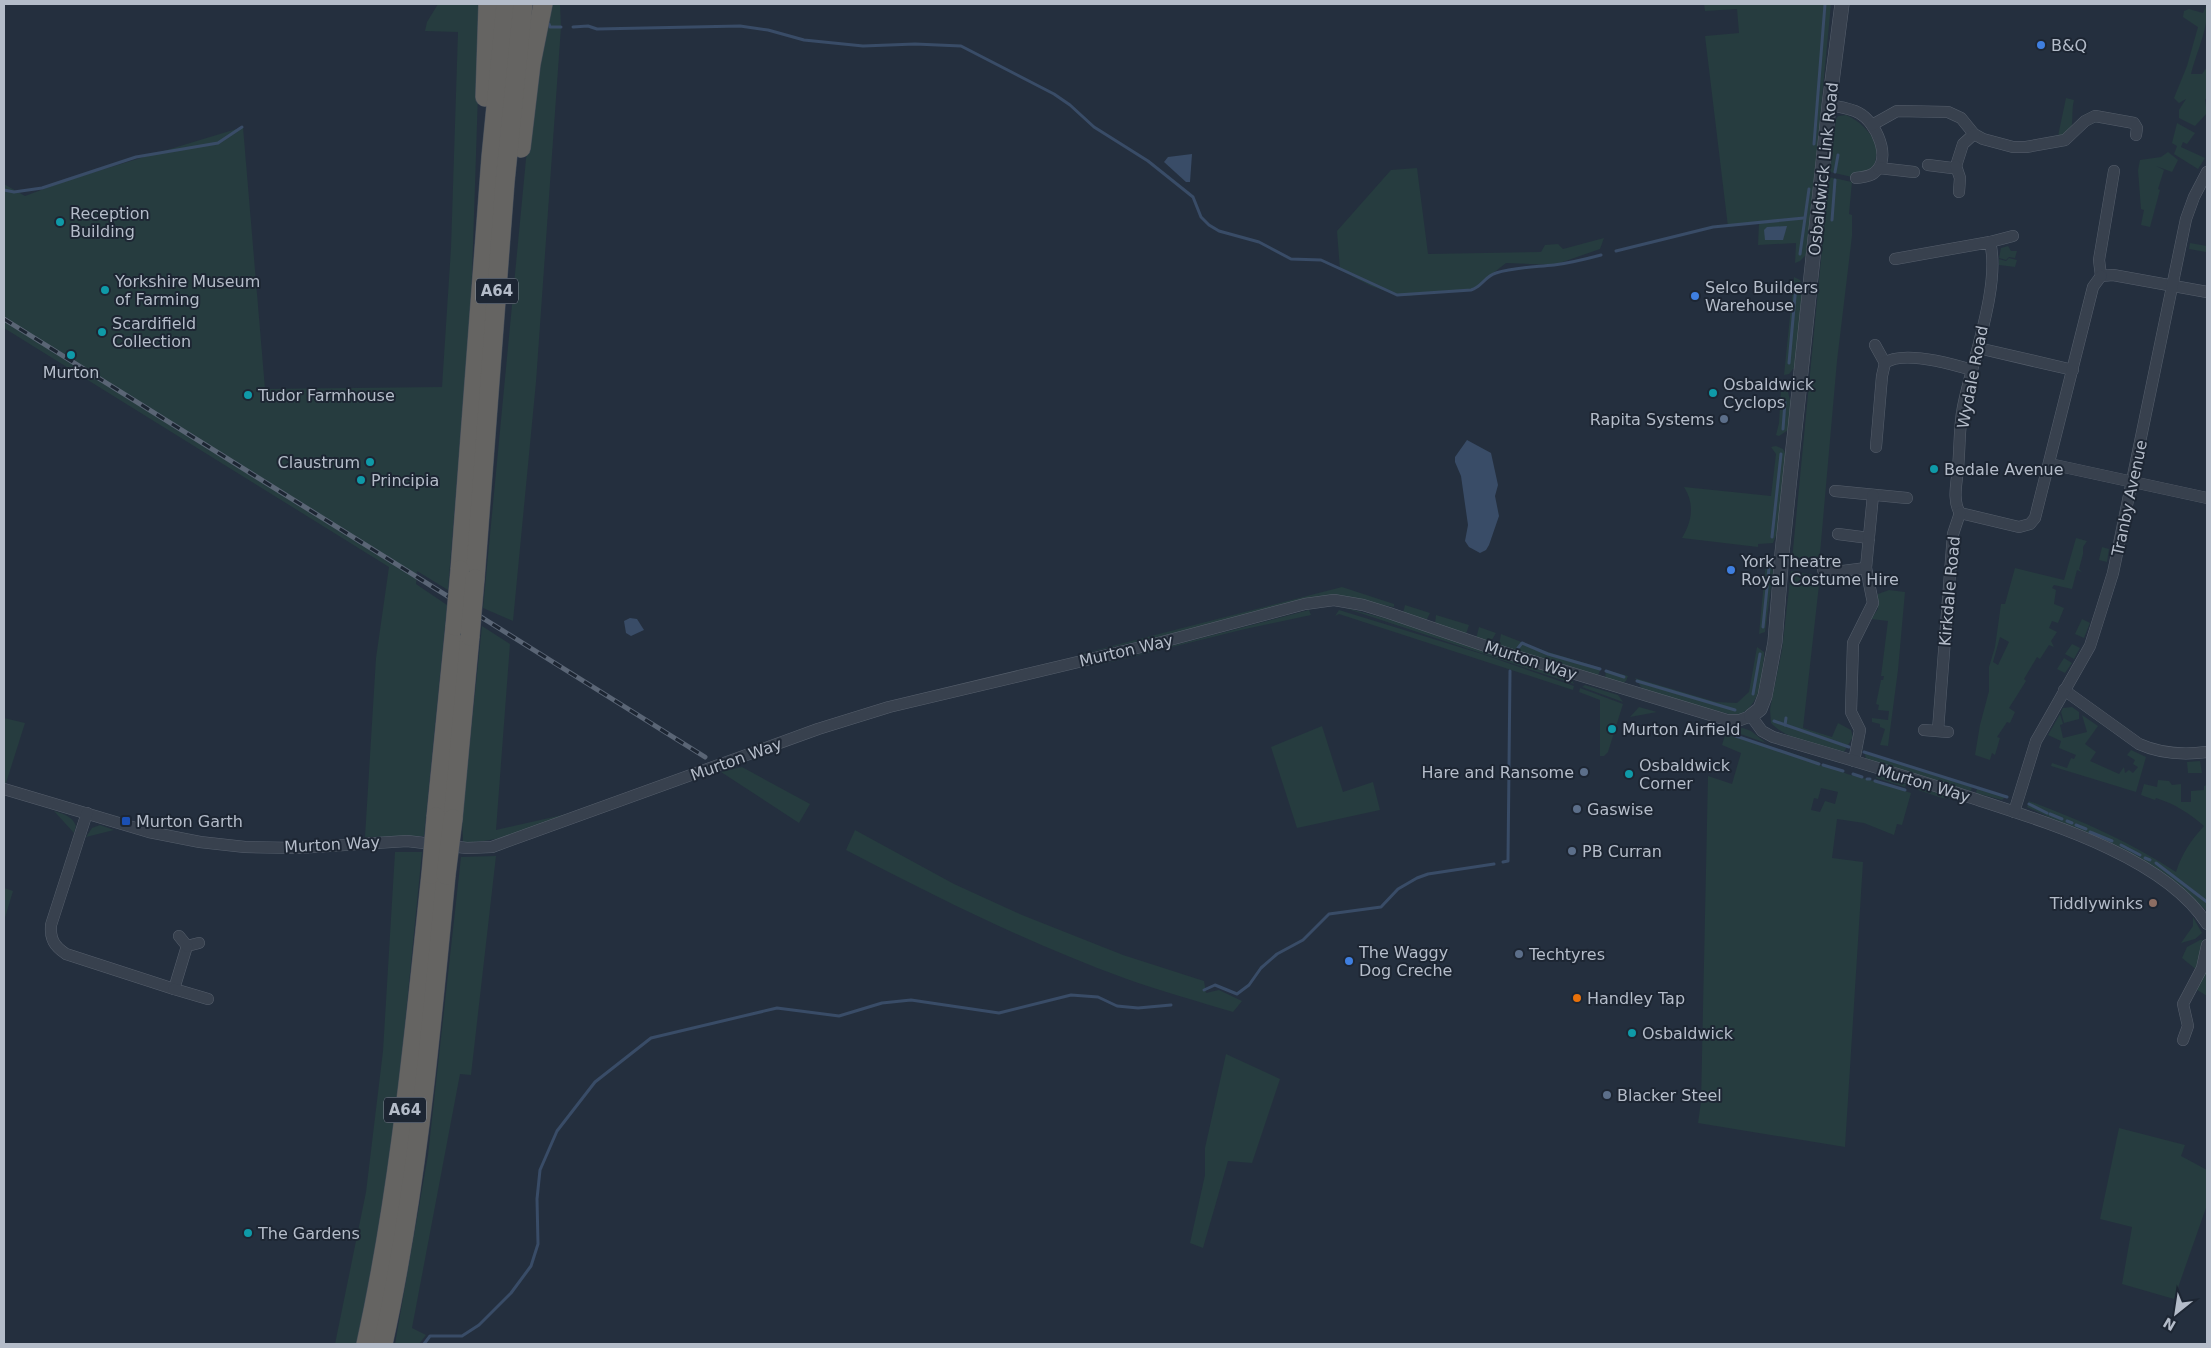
<svg xmlns="http://www.w3.org/2000/svg" width="2211" height="1348" viewBox="0 0 2211 1348" font-family="'DejaVu Sans',sans-serif">
<style>
.green{fill:#263c3f;fill-rule:evenodd}
.water{fill:#394c67}
.lines{fill:none;stroke-linecap:round;stroke-linejoin:round}
.stream{stroke:#394c67;stroke-width:3}
.minor-casing{stroke:#565f6c;stroke-width:12}
.tertiary-casing{stroke:#565f6c;stroke-width:15}
.trunk-casing{stroke:#434c59;stroke-width:20}
.minor{stroke:#38414e;stroke-width:11}
.tertiary{stroke:#38414e;stroke-width:14}
.trunk{stroke:#656462;stroke-width:19}
.rail-casing{stroke:#5a6575;stroke-width:5}
.rail{stroke:#1d2633;stroke-width:3;stroke-dasharray:9;stroke-linecap:butt}
.trunk-bridge-casing{stroke:#434c59;stroke-width:20;stroke-linecap:butt}
.trunk-bridge{stroke:#656462;stroke-width:19}
.shop-dot{fill:#3f7fe0;stroke:#1d2633;stroke-width:2}
.culture-dot{fill:#0f9aa8;stroke:#1d2633;stroke-width:2}
.service-dot{fill:#5c6f8a;stroke:#1d2633;stroke-width:2}
.transit-dot{fill:#1a4fb4;stroke:#1d2633;stroke-width:2}
.education-dot{fill:#8d6e63;stroke:#1d2633;stroke-width:2}
.food-dot{fill:#e8710a;stroke:#1d2633;stroke-width:2}
.labels{text-anchor:middle;stroke-width:4;stroke-linejoin:round;paint-order:stroke}
.shield{fill:#1d2633;stroke:#878f9c;stroke-width:1}
.shield-label{font-size:15px;font-weight:bold;fill:#b4bcc9}
.poi-label{font-size:16px;fill:#b4bcc9;stroke:#1d2633;text-anchor:start}
.street-label{font-size:16px;fill:#b4bcc9;stroke:#1d2633}
</style>
<rect width="100%" height="100%" fill="#242f3e"/>
<!-- green -->
<g class="green">
<path d="M438,4H481L471,305L448,590L417,571L416,584L447,605L424,836L365,837L376,658L389,567L4,328V184L25,196L68,180L243,127L265,389L442,387L451,248L458,32L425,31L427,22Z"/>
<path d="M549,4H560L561,27L536,382L513,621L483,608L526,159Z"/>
<path d="M1704,4H1831L1807,254L1800,261L1795,263L1796,243L1758,245L1759,223L1728,227L1705,36L1739,33L1737,9L1705,11Z"/>
<path d="M2207,4C2209,28 2197,50 2191,74H2202L2207,67V97L2205,100L2207,113L2195,126L2179,118V110L2186,99L2179,103L2174,98L2187,66L2198,27L2183,17L2184,11L2189,9L2203,13Z"/>
<path d="M2066,98L2074,100C2071,111 2074,122 2070,133L2058,136Z"/>
<path d="M1846,115C1861,121 1869,132 1878,145L1874,168L1852,177L1830,172L1836,119L1838,116Z"/>
<path d="M2177,123L2195,133L2187,144L2183,142L2181,147L2205,158L2198,169L2174,154L2177,146L2172,143Z"/>
<path d="M2168,152L2178,160L2172,172L2156,166L2164,170L2158,189L2160,190L2150,227L2141,225L2144,210L2141,209L2138,170L2140,160L2161,157Z"/>
<path d="M1417,168L1428,254L1541,252L1545,245L1558,244L1563,249L1604,238L1600,249L1554,265L1506,263L1487,278L1479,288L1407,296L1397,295L1371,286L1340,270L1337,231L1391,170Z"/>
<path d="M1829,177L1852,182L1849,214L1852,215V236L1837,361L1819,565L1792,560Z"/>
<path d="M2190,243L2207,246V259L2206,252L2189,249Z"/>
<path d="M2008,246L2011,251H2017L2015,258L2009,257L2006,260L1999,258L2001,248Z"/>
<path d="M2009,258L2017,260L2015,267L1999,265V259L2006,261Z"/>
<path d="M1794,277L1800,280L1803,286L1796,369H1793L1789,374L1784,375Z"/>
<path d="M1781,389L1788,392L1790,400H1793L1788,430L1779,436L1776,435L1779,423Z"/>
<path d="M1776,446L1783,449L1787,456L1777,533L1773,543L1758,544V547L1682,538C1692,522 1695,504 1684,487L1771,496L1776,454L1771,447Z"/>
<path d="M2076,538L2087,541L2083,547V554L2079,569L2082,572L2077,570L2072,589L2054,585L2052,588L2056,590L2054,604L2064,608L2058,623L2052,621L2049,628L2057,632L2051,641L2054,647L2049,645L2040,659L2037,657L2024,679L2026,681L2009,708L2015,712L2010,723L2007,722L1997,737L2000,738L1995,755L1992,753L1990,760L1975,755L1980,725L1989,691V667L1995,647L2001,604H2005L2015,568L2064,580ZM2000,637L2009,642L1998,665L1993,662Z"/>
<path d="M2102,547L2109,549L2107,562L2099,560Z"/>
<path d="M1766,560L1772,565L1773,572L1765,632L1759,634Z"/>
<path d="M1791,571L1820,576L1803,728L1832,737L1838,723L1851,730L1853,737L1844,752C1822,749 1786,739 1771,723L1770,709L1782,650Z"/>
<path d="M1342,587L1394,604V607L1355,600L1221,623L1090,652L1082,657L1081,654Z"/>
<path d="M1889,590L1905,592L1898,670L1888,746L1880,745L1885,729L1880,727V724L1872,722V718L1888,720L1889,711L1878,710L1879,705L1876,704L1881,680H1883L1884,676H1881L1888,621L1871,619L1878,609V594Z"/>
<path d="M1405,605L1430,613L1427,619L1425,620L1403,613Z"/>
<path d="M1342,607L1392,620L1571,679L1574,684Z"/>
<path d="M1309,610L1311,615L1245,629L1083,669Z"/>
<path d="M1339,610L1479,653L1574,686L1573,690L1339,614L1335,616Z"/>
<path d="M1436,615L1469,625L1466,634L1435,624Z"/>
<path d="M2082,619L2090,623L2084,638L2075,634Z"/>
<path d="M482,626L510,644L496,830L567,814C532,828 501,843 463,842L462,819Z"/>
<path d="M1479,627L1496,633L1490,643L1476,639Z"/>
<path d="M1501,634L1545,651L1601,668L1597,678L1499,646Z"/>
<path d="M2072,644L2080,648L2074,659L2065,654Z"/>
<path d="M1757,647L1764,652V658C1760,681 1762,706 1736,716L1643,690L1635,678L1716,702L1737,703L1749,692Z"/>
<path d="M2064,658L2072,663L2065,673L2057,669Z"/>
<path d="M1606,670L1628,676L1626,681L1620,685L1605,679Z"/>
<path d="M1585,685L1618,695L1623,702L1582,687Z"/>
<path d="M1580,688L1623,704L1608,752L1604,756H1600V700L1579,692Z"/>
<path d="M1639,707L1657,712L1630,717Z"/>
<path d="M2072,707L2079,712V719L2064,723L2061,712L2063,708Z"/>
<path d="M2060,714L2063,724L2060,725L2063,738L2087,732L2082,715L2098,726L2085,744L2096,752L2090,761L2119,774L2124,767L2125,773L2129,770L2133,773L2138,767L2133,764L2135,760L2127,755L2131,750L2146,757L2136,792L2051,766L2052,763L2067,768L2071,758L2074,759L2076,755L2059,748L2061,741L2048,735Z"/>
<path d="M4,718L25,723L6,783H4Z"/>
<path d="M1322,726L1343,792L1373,782L1380,810L1297,828L1271,747Z"/>
<path d="M1743,728L1751,731L1766,743L1729,730Z"/>
<path d="M1726,732L1819,762V765L1822,766L1823,764L1843,770V772L1847,774L1905,789V791L1911,793L1902,825L1897,824L1894,835L1864,823L1837,819L1832,858L1863,862L1845,1147L1698,1123L1701,1102L1708,776L1732,784L1741,753L1722,745ZM1821,788L1838,792L1835,804L1825,801L1820,812L1811,810L1814,798L1818,799Z"/>
<path d="M1864,753L1972,787L1971,791L1867,760Z"/>
<path d="M2200,761L2202,773H2188L2187,762Z"/>
<path d="M742,767L810,804L799,823L721,772Z"/>
<path d="M1877,775L1906,784L1905,787L1876,778Z"/>
<path d="M2158,780L2169,781L2172,785L2181,784V802H2191V791L2204,790V786L2207,785V911L2186,893L2092,837L2027,807L2029,801C2080,820 2130,842 2176,872C2182,853 2192,839 2204,826C2189,813 2175,804 2156,798L2155,800L2141,795L2144,784L2157,787Z"/>
<path d="M1920,788L1956,798V799L1942,798L1918,790Z"/>
<path d="M1977,788L2005,797L2002,800L1976,793Z"/>
<path d="M54,811C64,814 72,816 76,826L74,833Z"/>
<path d="M100,825L114,830L86,837L92,828Z"/>
<path d="M855,830L954,884L1022,915L1123,955L1204,981L1206,993L1219,990L1242,1001L1233,1012C1197,1001 1160,991 1124,978C1028,943 936,897 846,850Z"/>
<path d="M395,852H422L395,1124L364,1315L356,1344H335L366,1192L383,1051Z"/>
<path d="M496,856L471,1075L460,1074L412,1328L426,1335L419,1344H395L428,1155L461,857Z"/>
<path d="M4,888L13,891L4,921Z"/>
<path d="M2193,917L2202,933L2195,939L2181,943L2193,926Z"/>
<path d="M2200,940H2205L2198,971L2182,958L2187,947Z"/>
<path d="M2207,955V996L2194,988Z"/>
<path d="M1226,1054L1280,1079L1252,1163L1228,1161L1203,1248L1190,1243L1205,1175V1148Z"/>
<path d="M2119,1128L2185,1145L2181,1156L2207,1170V1205L2174,1299L2122,1284L2132,1227L2100,1219Z"/>
</g>
<!-- water -->
<g class="water">
<path d="M1192,154L1190,182H1186L1164,162L1168,157Z"/>
<path d="M1787,226L1783,240H1765L1764,230L1767,227Z"/>
<path d="M1467,440L1491,453L1498,485L1495,496L1499,516L1489,545L1486,550L1480,553L1469,547L1465,541L1468,525L1461,476L1455,462V457Z"/>
<path d="M630,618L637,619L644,630L631,636L626,633L624,621Z"/>
</g>
<g class="lines">
<!-- stream -->
<g class="stream">
<path d="M549,24L550,27H561"/>
<path d="M573,27L588,26L597,29L740,26L768,30L804,40L863,46L915,44L961,46L1054,94L1070,105L1094,127L1148,161L1193,197L1201,217L1209,225L1219,231L1259,242L1291,259L1321,260L1397,295L1471,290C1482,287 1485,276 1496,273C1514,267 1535,267 1554,265C1570,263 1586,259 1601,255"/>
<path d="M1814,144L1825,4"/>
<path d="M1835,172L1838,155"/>
<path d="M4,190L14,192L42,188L136,157L218,143L242,127"/>
<path d="M1832,220L1835,180"/>
<path d="M1616,251L1713,227L1804,218"/>
<path d="M1800,254L1809,189"/>
<path d="M1789,363L1796,285"/>
<path d="M1783,429L1785,402"/>
<path d="M1772,537L1781,454"/>
<path d="M1763,627L1769,568"/>
<path d="M1518,648L1522,643L1548,654L1600,669"/>
<path d="M1606,671L1624,677"/>
<path d="M1637,681L1735,710"/>
<path d="M1753,694L1760,654"/>
<path d="M1774,721L1849,747"/>
<path d="M1785,725L1786,718"/>
<path d="M1733,735L1819,764"/>
<path d="M1864,752L2007,797"/>
<path d="M1823,765L1843,771"/>
<path d="M1853,774L1862,777"/>
<path d="M1867,779H1870"/>
<path d="M1875,781L1905,790"/>
<path d="M2029,804L2047,813"/>
<path d="M2050,814L2062,819"/>
<path d="M2067,821L2072,823"/>
<path d="M2076,825L2086,829"/>
<path d="M2090,832L2112,841"/>
<path d="M2121,845L2140,855"/>
<path d="M2145,858L2150,860"/>
<path d="M1503,862L1508,861L1510,671"/>
<path d="M2156,863L2207,902"/>
<path d="M1204,990L1215,985L1237,994L1249,985L1261,968L1277,954L1303,940L1329,914L1381,907L1398,889L1417,878L1428,874L1494,864"/>
<path d="M424,1344L430,1336H462L479,1325L511,1293L531,1266L538,1244L537,1199L540,1170L557,1131L595,1082L651,1038L777,1008L839,1016L882,1003L911,1000L999,1013L1071,995L1098,997L1117,1006L1138,1008L1171,1005"/>
</g>
<defs>
<g id="minor">
<path d="M1829,105C1839,107 1850,108 1859,113C1876,122 1893,159 1874,173C1869,177 1862,177 1856,178"/>
<path d="M1872,125L1897,111L1948,112L1961,118L1974,134L1983,139L2013,147H2026L2065,140L2085,121L2095,116L2134,123L2137,128L2136,135"/>
<path d="M1928,165L1952,168L1956,166L1963,144L1974,134"/>
<path d="M1956,166L1960,178L1959,192"/>
<path d="M1879,168L1914,172"/>
<path d="M1990,242L2013,236"/>
<path d="M1895,259L1990,242C2001,285 1972,361 1963,407C1959,426 1960,448 1958,468C1957,482 1952,500 1960,513"/>
<path d="M2101,276L2113,275L2207,292"/>
<path d="M2101,276L2099,260L2114,171"/>
<path d="M1875,345L1885,363"/>
<path d="M1978,348L2073,370"/>
<path d="M1876,447L1882,376L1885,363C1903,350 1952,364 1972,370"/>
<path d="M2050,464L2207,498"/>
<path d="M1835,491L1907,498"/>
<path d="M1960,513L2019,527L2030,524L2035,518L2093,287L2101,276"/>
<path d="M1838,534L1869,538"/>
<path d="M1823,570L1843,571L1866,568"/>
<path d="M2064,690L2139,744C2161,754 2184,755 2207,752"/>
<path d="M1924,730L1948,732"/>
<path d="M1938,730L1953,534L1960,513"/>
<path d="M1854,761L1860,730L1851,712L1853,643L1873,603L1866,568L1873,495"/>
<path d="M4,789L149,832L200,842L245,847L298,848L407,841L467,848L492,847L818,729L889,707L1162,642L1305,604L1334,600L1363,605L1389,613L1506,653L1727,720H1740L1751,716L1762,731L1773,737C1838,756 1904,775 1969,797C2042,821 2164,856 2207,924"/>
<path d="M2014,812L2036,741L2090,646L2113,573L2186,219L2194,197L2207,172"/>
<path d="M87,813L51,925C50,939 54,946 66,954L174,989L187,946L199,943"/>
<path d="M179,936L187,946"/>
<path d="M174,989L208,999"/>
<path d="M2183,1040L2188,1026L2183,1004L2202,968L2207,945"/>
</g>
<path id="tertiary" d="M1751,716L1760,709L1765,696L1775,642L1782,553L1829,105L1842,4"/>
<g id="trunk">
<path d="M485,97L488,4"/>
<path d="M521,148L531,64L543,4"/>
<path d="M460,570L491,157L506,4"/>
<path d="M475,579L505,182L523,4"/>
<path d="M436,817L455,626"/>
<path d="M453,819L470,636"/>
<path d="M366,1344C400,1189 414,1032 431,874"/>
<path d="M383,1344C417,1190 431,1032 446,875"/>
</g>
</defs>
<!-- minor casing -->
<use href="#minor" class="minor-casing"/>
<!-- tertiary casing -->
<use href="#tertiary" class="tertiary-casing"/>
<!-- trunk casing -->
<use href="#trunk" class="trunk-casing"/>
<!-- minor -->
<use href="#minor" class="minor"/>
<!-- tertiary -->
<use href="#tertiary" class="tertiary"/>
<!-- trunk -->
<use href="#trunk" class="trunk"/>
<defs>
<path id="rail" d="M4,319L705,757"/>
</defs>
<!-- rail casing -->
<use href="#rail" class="rail-casing"/>
<!-- rail -->
<use href="#rail" class="rail"/>
<defs>
<g id="trunk-bridge">
<path d="M455,626L460,570"/>
<path d="M470,636L475,579"/>
<path d="M431,874L436,817"/>
<path d="M446,875L453,819"/>
</g>
</defs>
<!-- trunk-bridge casing -->
<use href="#trunk-bridge" class="trunk-bridge-casing"/>
<!-- trunk-bridge -->
<use href="#trunk-bridge" class="trunk-bridge"/>
</g>
<!-- markers -->
<g class="shop-dot">
<circle cx="2041" cy="45" r="5"/>
<circle cx="1695" cy="296" r="5"/>
<circle cx="1731" cy="570" r="5"/>
<circle cx="1349" cy="961" r="5"/>
</g>
<g class="culture-dot">
<circle cx="60" cy="222" r="5"/>
<circle cx="105" cy="290" r="5"/>
<circle cx="102" cy="332" r="5"/>
<circle cx="71" cy="355" r="5"/>
<circle cx="1713" cy="393" r="5"/>
<circle cx="248" cy="395" r="5"/>
<circle cx="370" cy="462" r="5"/>
<circle cx="1934" cy="469" r="5"/>
<circle cx="361" cy="480" r="5"/>
<circle cx="1612" cy="729" r="5"/>
<circle cx="1629" cy="774" r="5"/>
<circle cx="1632" cy="1033" r="5"/>
<circle cx="248" cy="1233" r="5"/>
</g>
<g class="service-dot">
<circle cx="1724" cy="419" r="5"/>
<circle cx="1584" cy="772" r="5"/>
<circle cx="1577" cy="809" r="5"/>
<circle cx="1572" cy="851" r="5"/>
<circle cx="1519" cy="954" r="5"/>
<circle cx="1607" cy="1095" r="5"/>
</g>
<rect class="transit-dot" x="121" y="816" width="10" height="10" rx="2.5"/>
<circle class="education-dot" cx="2153" cy="903" r="5"/>
<circle class="food-dot" cx="1577" cy="998" r="5"/>
<g class="labels">
<!-- shield labels -->
<g class="shield">
<rect x="476" y="278.5" width="42" height="25" rx="4"/>
<rect x="384" y="1097.5" width="42" height="25" rx="4"/>
</g>
<g class="shield-label">
<text x="497" y="296">A64</text>
<text x="405" y="1115">A64</text>
</g>
<!-- poi labels -->
<g class="poi-label">
<text x="2051" y="51">B&amp;Q</text>
<text x="70" y="219">Reception<tspan x="70" dy="18">Building</tspan></text>
<text x="115" y="287">Yorkshire Museum<tspan x="115" dy="18">of Farming</tspan></text>
<text x="1705" y="293">Selco Builders<tspan x="1705" dy="18">Warehouse</tspan></text>
<text x="112" y="329">Scardifield<tspan x="112" dy="18">Collection</tspan></text>
<text x="71" y="378" text-anchor="middle">Murton</text>
<text x="1723" y="390">Osbaldwick<tspan x="1723" dy="18">Cyclops</tspan></text>
<text x="258" y="401">Tudor Farmhouse</text>
<text x="1714" y="425" text-anchor="end">Rapita Systems</text>
<text x="360" y="468" text-anchor="end">Claustrum</text>
<text x="1944" y="475">Bedale Avenue</text>
<text x="371" y="486">Principia</text>
<text x="1741" y="567">York Theatre<tspan x="1741" dy="18">Royal Costume Hire</tspan></text>
<text x="1622" y="735">Murton Airfield</text>
<text x="1639" y="771">Osbaldwick<tspan x="1639" dy="18">Corner</tspan></text>
<text x="1574" y="778" text-anchor="end">Hare and Ransome</text>
<text x="1587" y="815">Gaswise</text>
<text x="136" y="827">Murton Garth</text>
<text x="1582" y="857">PB Curran</text>
<text x="2143" y="909" text-anchor="end">Tiddlywinks</text>
<text x="1359" y="958">The Waggy<tspan x="1359" dy="18">Dog Creche</tspan></text>
<text x="1529" y="960">Techtyres</text>
<text x="1587" y="1004">Handley Tap</text>
<text x="1642" y="1039">Osbaldwick</text>
<text x="1617" y="1101">Blacker Steel</text>
<text x="258" y="1239">The Gardens</text>
</g>
<!-- street labels -->
<g class="street-label">
<text transform="translate(1823 169) rotate(-84)" y="6">Osbaldwick Link Road</text>
<text transform="translate(1972 377) rotate(-79)" y="6">Wydale Road</text>
<text transform="translate(2129 498) rotate(-78)" y="6">Tranby Avenue</text>
<text transform="translate(1949 591) rotate(-85)" y="6">Kirkdale Road</text>
<text transform="translate(1126 650) rotate(-13)" y="6">Murton Way</text>
<text transform="translate(1531 660) rotate(18)" y="6">Murton Way</text>
<text transform="translate(736 759) rotate(-20)" y="6">Murton Way</text>
<text transform="translate(1924 783) rotate(17)" y="6">Murton Way</text>
<text transform="translate(332 844) rotate(-3)" y="6">Murton Way</text>
</g>
</g>
<!-- border -->
<rect width="2211" height="1348" fill="none" stroke="#b4bcc9" stroke-width="10"/>
<!-- north arrow -->
<g transform="translate(2176 1313) rotate(210)" stroke="#1d2633" stroke-width="4" paint-order="stroke">
<path d="M0-4L9 19L0 12L-9 19Z" fill="#b4bcc9"/>
<text y="-8" font-size="14" font-weight="bold" text-anchor="middle" fill="#b4bcc9">N</text>
</g>
</svg>
